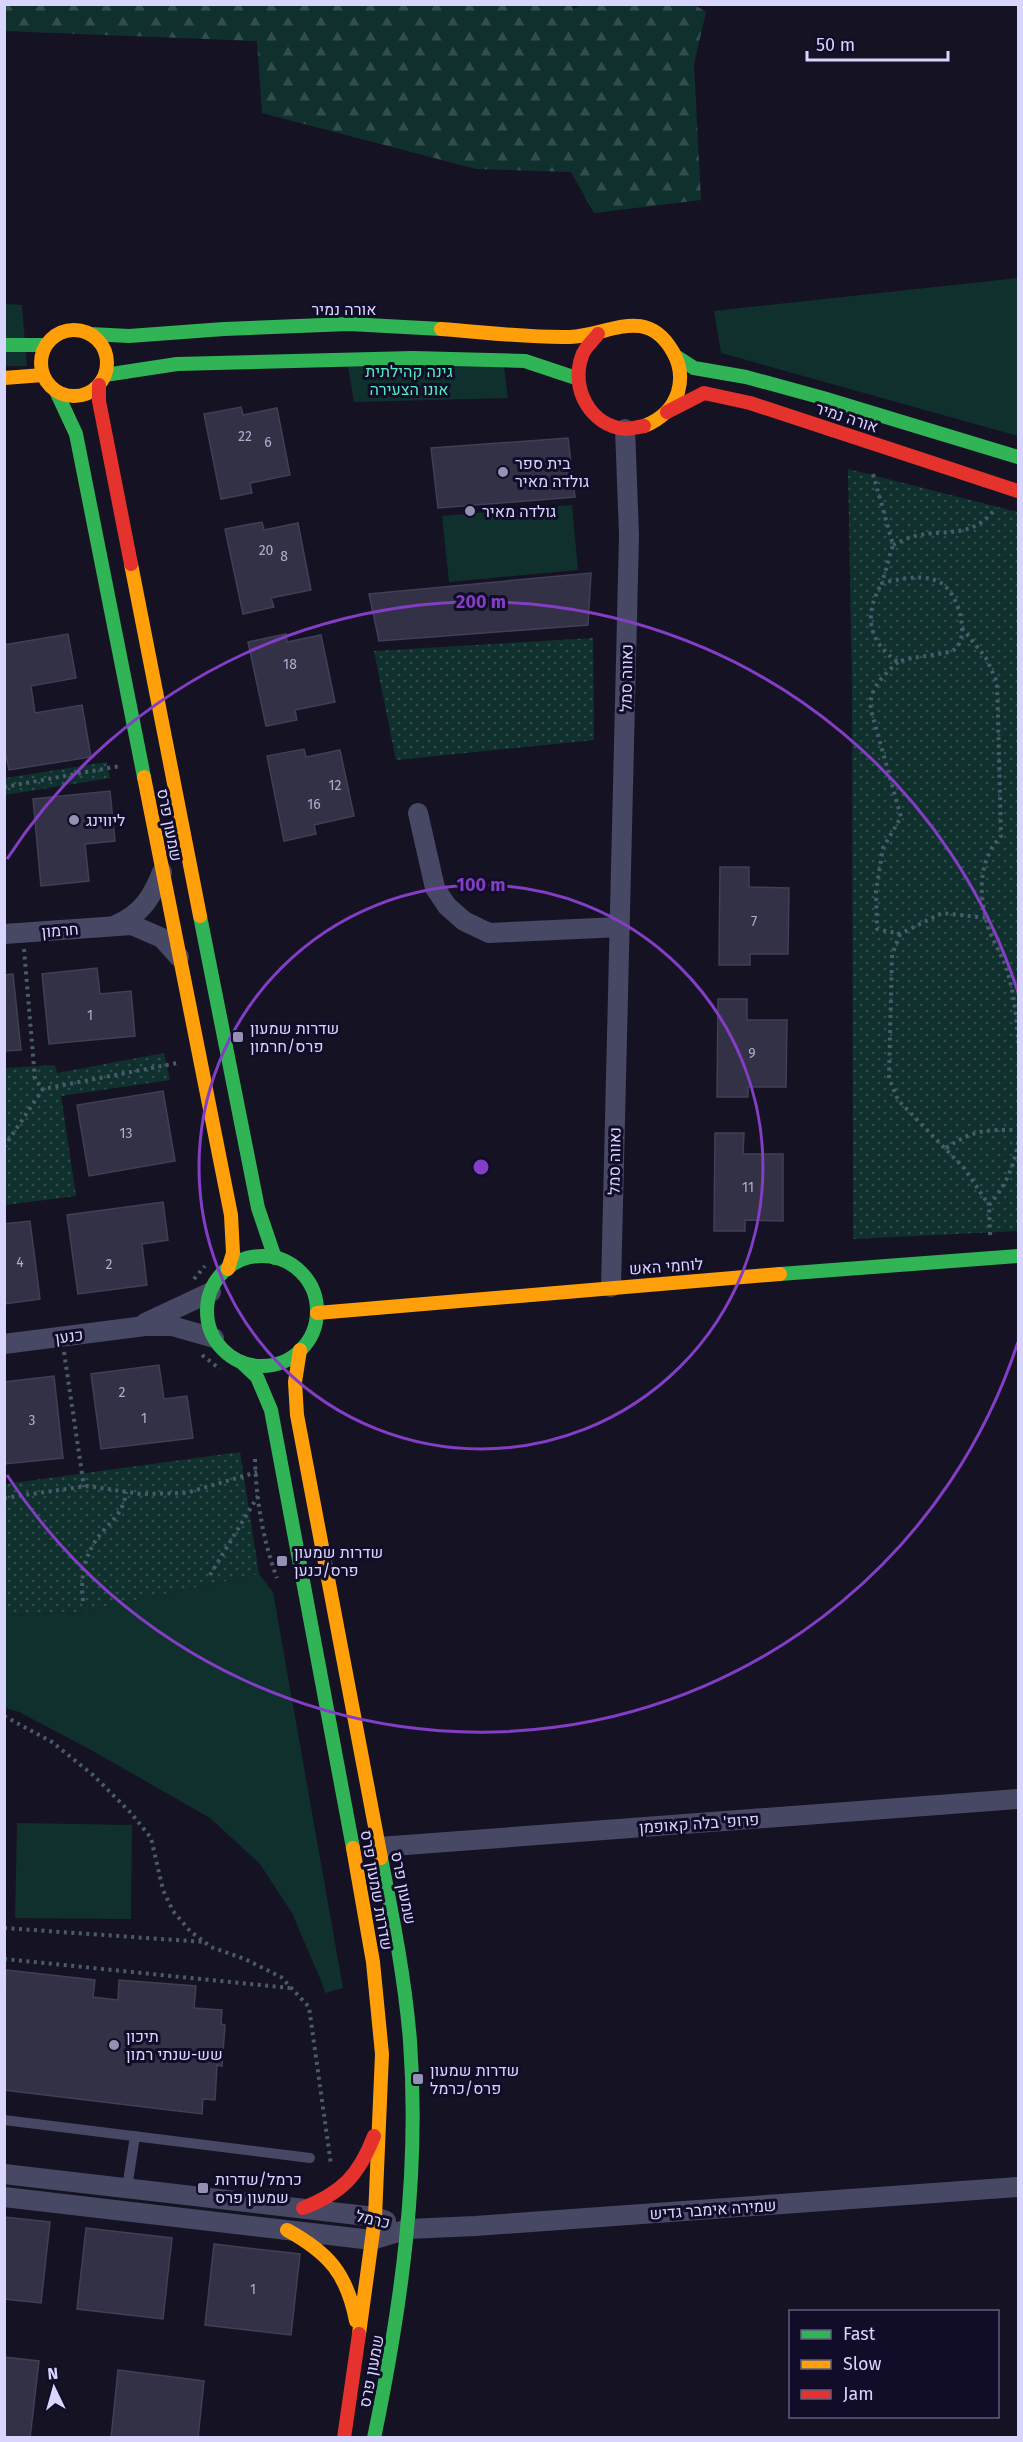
<svg xmlns="http://www.w3.org/2000/svg" width="1023" height="2442" viewBox="0 0 1023 2442" font-family="'Fira Sans',Heebo,sans-serif">
<style>
.green{fill:#10302e}
.forest{fill:url(#forest-firs)}
.park{fill:url(#park-dots)}
.building{fill:#333145;stroke:#413e57;stroke-width:1.5}
.lines{fill:none;stroke-linecap:round;stroke-linejoin:round}
.path{stroke:#485b6b;stroke-width:4;stroke-dasharray:3 4.5;stroke-linecap:butt}
.lane{stroke:#474864;stroke-width:10}
.street{stroke:#474864;stroke-width:20}
.fast{stroke:#30b455;stroke-width:14}
.slow{stroke:#ff9f0a;stroke-width:14}
.jam{stroke:#e5322d;stroke-width:14}
.ring{fill:none;stroke:#843dc5;stroke-width:3}
.poi-dot{fill:#9491b2;stroke:#110d29;stroke-width:2}
.labels{text-anchor:middle;stroke-width:6;stroke-linejoin:round;paint-order:stroke}
.number-label{font-size:14px;fill:#afacd0}
.street-label{font-size:16px;fill:#d8d5ff;stroke:#110d29}
.park-label{font-size:16px;fill:#54ecbf;stroke:#110d29}
.poi-label{font-size:16px;fill:#d8d5ff;stroke:#110d29;text-anchor:start}
.centre{fill:#843dc5;stroke:#110d29;stroke-width:3}
.ring-label{font-size:18px;text-anchor:middle;font-weight:bold;fill:#843dc5;stroke:#110d29;stroke-width:6;stroke-linejoin:round;paint-order:stroke}
</style>
<defs>
<pattern id="forest-firs" width="22" height="20" patternUnits="userSpaceOnUse" patternTransform="scale(1.5)"><rect width="22" height="20" fill="#10302e"/><path d="M5 1l3.5 6h-7zM16 11l3.5 6h-7z" fill="#324d4d"/></pattern>
<pattern id="park-dots" width="8" height="8" patternUnits="userSpaceOnUse" patternTransform="scale(1.5)"><rect width="8" height="8" fill="#10302e"/><path d="M2 2h.1M6 6h.1" fill="none" stroke="#324d4d" stroke-width="1.8" stroke-linecap="round"/></pattern>
</defs>
<rect width="100%" height="100%" fill="#151323"/>
<!-- green -->
<g class="green">
<path d="M1018,278V436L721,353L714,311Z"/>
<path d="M4,304L22,305L27,366H5Z"/>
<path d="M347,360H503L508,398L354,402Z"/>
<path d="M572,505L578,570L449,582L442,516Z"/>
<path d="M259,1574L273,1592L343,1988L325,1993L322,1983L292,1913L260,1864L210,1818L93,1751L19,1712L5,1708L4,1615L79,1612Z"/>
<path d="M17,1823L132,1825L131,1919L15,1918Z"/>
</g>
<!-- forest -->
<path class="forest" d="M5,4H573V9L585,4L695,5L706,12L694,64L701,200L594,213L571,172L476,169L262,113L257,41L5,31Z"/>
<!-- park -->
<g class="park">
<path d="M848,469L1018,512V1231L853,1239L852,685Z"/>
<path d="M593,638L594,740L396,760L374,651Z"/>
<path d="M107,762L110,778L5,795V778Z"/>
<path d="M164,1053L170,1080L61,1096L76,1196L5,1205V1068L55,1065L57,1073Z"/>
<path d="M240,1452L259,1574L79,1612L5,1615V1484Z"/>
</g>
<!-- building -->
<g class="building">
<path d="M241,407L243,415L277,408L290,475L250,483L252,493L221,499L204,414Z"/>
<path d="M568,438L575,497L438,508L431,448Z"/>
<path d="M262,522L264,530L298,523L311,590L271,598L274,607L243,614L225,529Z"/>
<path d="M591,573L588,625L379,641L369,594Z"/>
<path d="M68,634L76,678L31,686L35,713L82,705L91,757L9,770L4,746V645Z"/>
<path d="M286,634L287,642L321,635L335,702L295,710L297,720L266,726L248,642Z"/>
<path d="M304,749L306,757L340,750L354,816L314,825L316,834L284,841L267,756Z"/>
<path d="M110,791L115,841L85,844L89,881L41,886L33,799Z"/>
<path d="M720,867H749V887L789,888L788,954H750V965H719Z"/>
<path d="M97,968L100,994L131,991L135,1036L49,1044L42,974Z"/>
<path d="M13,974L21,1050L4,1051V975Z"/>
<path d="M718,999H747V1020H787L786,1087H748V1097H717Z"/>
<path d="M163,1091L175,1161L89,1176L77,1105Z"/>
<path d="M715,1133H744L743,1154H783V1221L745,1220V1231H714Z"/>
<path d="M163,1202L168,1240L142,1244L147,1285L78,1294L67,1215Z"/>
<path d="M30,1221L40,1299L4,1304V1224Z"/>
<path d="M159,1365L164,1399L187,1396L193,1438L101,1449L91,1374Z"/>
<path d="M54,1376L63,1458L4,1464V1382Z"/>
<path d="M6,1970L95,1980L93,1997L118,2000L119,1980L196,1986L194,2008L222,2010L221,2024L225,2025L222,2066L217,2065L215,2100L203,2099L202,2114L4,2090Z"/>
<path d="M4,2217L50,2222L41,2303L4,2299Z"/>
<path d="M86,2228L172,2238L163,2319L77,2309Z"/>
<path d="M214,2244L300,2254L291,2335L205,2325Z"/>
<path d="M4,2357L39,2361L30,2438H4Z"/>
<path d="M118,2370L204,2381L198,2438H111Z"/>
</g>
<g class="lines">
<!-- path -->
<g class="path">
<path d="M873,474L893,545L882,583C899,579 925,573 941,583C957,592 971,635 955,649C949,655 911,656 898,662C867,641 864,614 882,583"/>
<path d="M893,545C900,542 907,538 915,536C948,528 971,540 996,508"/>
<path d="M962,628L986,658L997,682L1001,836C977,863 979,894 988,927C993,942 1002,955 1007,970C1014,994 1017,1018 1018,1043"/>
<path d="M898,662C883,676 868,689 871,710L901,817L883,848L876,891L877,929L900,934L942,913L987,918"/>
<path d="M4,787L120,766"/>
<path d="M900,934L892,955L889,1078L898,1100L964,1168L989,1205"/>
<path d="M24,949L35,1079L43,1089"/>
<path d="M4,1147L43,1089L177,1063"/>
<path d="M946,1148C975,1129 985,1130 1018,1130"/>
<path d="M990,1235L989,1205C1005,1187 1015,1165 1018,1142"/>
<path d="M194,1279L205,1266"/>
<path d="M64,1352L84,1487"/>
<path d="M202,1355L220,1369"/>
<path d="M255,1459C256,1499 263,1541 277,1578"/>
<path d="M4,1498L87,1486L141,1494L186,1493L257,1472"/>
<path d="M210,1575L258,1496"/>
<path d="M83,1601C80,1574 85,1552 103,1531C115,1518 124,1510 126,1492"/>
<path d="M4,1716L52,1742L93,1775L131,1813L151,1838L163,1890L173,1911L190,1931L211,1947L245,1959L281,1977L309,2007L331,2165"/>
<path d="M4,1928L204,1942"/>
<path d="M4,1959L290,1988"/>
</g>
<!-- lane -->
<g class="lane">
<path d="M4,2120L310,2158"/>
<path d="M127,2188L135,2136"/>
</g>
<!-- street -->
<g class="street">
<path d="M418,813L435,888L447,906L464,921L489,933L620,927"/>
<path d="M116,925C141,914 152,898 162,872"/>
<path d="M4,934L132,925L162,938L179,957"/>
<path d="M611,1287L629,535L625,429"/>
<path d="M145,1323L211,1292"/>
<path d="M4,1344L145,1326H172L214,1338"/>
<path d="M379,1847L1018,1799"/>
<path d="M4,2174L375,2217L386,2221"/>
<path d="M4,2197L372,2240L408,2229L475,2226L1018,2187"/>
</g>
<!-- fast -->
<g class="fast">
<path d="M90,334L129,336L224,329L349,324L441,329"/>
<path d="M4,345H46"/>
<path d="M677,357L694,368L746,377L823,398L1018,457"/>
<path d="M105,375L177,364L413,358L525,361L576,378"/>
<path d="M56,391L76,434L144,777"/>
<path d="M200,916L258,1208L275,1258"/>
<circle cx="262" cy="1311" r="55"/>
<path d="M780,1274L1018,1256"/>
<path d="M241,1362L257,1377L271,1410L353,1848"/>
<path d="M374,2438C401,2308 420,2175 410,2041C405,1979 393,1919 381,1858"/>
</g>
<!-- slow -->
<g class="slow">
<path d="M441,329C484,332 527,338 570,337C608,336 646,304 673,352C680,364 682,378 678,392C673,408 660,420 644,426"/>
<circle cx="74" cy="363" r="33"/>
<path d="M4,378L43,375"/>
<path d="M131,564L200,916"/>
<path d="M144,777L231,1215L233,1253L228,1269"/>
<path d="M317,1313L780,1274"/>
<path d="M300,1350L295,1382L297,1415L381,1858"/>
<path d="M353,1848L373,1962L382,2054L375,2217L359,2334"/>
<path d="M287,2230C329,2253 347,2274 356,2321"/>
</g>
<!-- jam -->
<g class="jam">
<path d="M598,334C593,341 584,348 582,356C570,388 590,426 626,429C631,429 638,427 644,426"/>
<path d="M99,385V401L131,564"/>
<path d="M667,412L704,393L750,403L1018,491"/>
<path d="M303,2208C342,2193 359,2175 374,2136"/>
<path d="M344,2438L359,2334"/>
</g>
</g>
<!-- distance rings -->
<g class="ring">
<circle cx="481" cy="1167" r="282"/>
<path d="M1018 1342A565 565 0 0 1 7 1475M7 859A565 565 0 0 1 1018 992"/>
</g>
<!-- markers -->
<g class="poi-dot">
<circle cx="503" cy="472" r="6"/>
<circle cx="470" cy="511" r="6"/>
<circle cx="74" cy="820" r="6"/>
<rect x="232" y="1031" width="12" height="12" rx="3"/>
<rect x="276" y="1555" width="12" height="12" rx="3"/>
<circle cx="114" cy="2045" r="6"/>
<rect x="412" y="2073" width="12" height="12" rx="3"/>
<rect x="197" y="2182" width="12" height="12" rx="3"/>
</g>
<g class="labels">
<!-- number labels -->
<g class="number-label">
<text x="245" y="441">22</text>
<text x="268" y="447">6</text>
<text x="266" y="555">20</text>
<text x="284" y="561">8</text>
<text x="290" y="669">18</text>
<text x="335" y="790">12</text>
<text x="314" y="809">16</text>
<text x="754" y="926">7</text>
<text x="90" y="1020">1</text>
<text x="752" y="1058">9</text>
<text x="126" y="1138">13</text>
<text x="748" y="1192">11</text>
<text x="20" y="1267">4</text>
<text x="109" y="1269">2</text>
<text x="122" y="1397">2</text>
<text x="144" y="1423">1</text>
<text x="32" y="1425">3</text>
<text x="253" y="2294">1</text>
</g>
<!-- street labels -->
<g class="street-label">
<text x="344" y="315">אורה נמיר</text>
<text transform="translate(847 417) rotate(18)" y="6">אורה נמיר</text>
<text transform="translate(626 678) rotate(-89)" y="6">נאווה סמל</text>
<text transform="translate(170 825) rotate(79)" y="6">שמעון פרס</text>
<text transform="translate(60 930) rotate(-5)" y="6">חרמון</text>
<text transform="translate(614 1161) rotate(-89)" y="6">נאווה סמל</text>
<text transform="translate(666 1266) rotate(-4)" y="6">לוחמי האש</text>
<text transform="translate(69 1336) rotate(-7)" y="6">כנען</text>
<text transform="translate(699 1823) rotate(-4)" y="6">פרופ' בלה קאופמן</text>
<text transform="translate(404 1888) rotate(79)" y="6">שמעון פרס</text>
<text transform="translate(377 1890) rotate(80)" y="6">שדרות שמעון פרס</text>
<text transform="translate(713 2209) rotate(-4)" y="6">שמירה אימבר גדיש</text>
<text transform="translate(373 2219) rotate(13)" y="6">כרמל</text>
<text transform="translate(371 2371) rotate(-79)" y="6">שמעון פרס</text>
</g>
<!-- park labels -->
<g class="park-label">
<text x="409" y="377">גינה קהילתית<tspan x="409" dy="18">אונו הצעירה</tspan></text>
</g>
<!-- poi labels -->
<g class="poi-label">
<text x="515" y="469">בית ספר<tspan x="515" dy="18">גולדה מאיר</tspan></text>
<text x="482" y="517">גולדה מאיר</text>
<text x="86" y="826">ליווינג</text>
<text x="250" y="1034">שדרות שמעון<tspan x="250" dy="18">פרס/חרמון</tspan></text>
<text x="294" y="1558">שדרות שמעון<tspan x="294" dy="18">פרס/כנען</tspan></text>
<text x="126" y="2042">תיכון<tspan x="126" dy="18">שש-שנתי רמון</tspan></text>
<text x="430" y="2076">שדרות שמעון<tspan x="430" dy="18">פרס/כרמל</tspan></text>
<text x="215" y="2185">כרמל/שדרות<tspan x="215" dy="18">שמעון פרס</tspan></text>
</g>
</g>
<circle cx="481" cy="1167" r="9" class="centre"/>
<g class="ring-label">
<text x="481" y="608">200 m</text>
<text x="481" y="891">100 m</text>
</g>
<!-- border -->
<rect width="1023" height="2442" fill="none" stroke="#d8d5ff" stroke-width="12"/>
<!-- legend -->
<rect x="789" y="2310" width="210" height="108" fill="#110d29" stroke="#615d7f" stroke-width="1.5"/>
<rect x="801" y="2330" width="30" height="9" fill="#30b455" stroke="#615d7f" stroke-width="1.5"/>
<text x="843" y="2340" font-size="18" fill="#d8d5ff">Fast</text>
<rect x="801" y="2360" width="30" height="9" fill="#ff9f0a" stroke="#615d7f" stroke-width="1.5"/>
<text x="843" y="2370" font-size="18" fill="#d8d5ff">Slow</text>
<rect x="801" y="2390" width="30" height="9" fill="#e5322d" stroke="#615d7f" stroke-width="1.5"/>
<text x="843" y="2400" font-size="18" fill="#d8d5ff">Jam</text>
<!-- north arrow -->
<g transform="translate(54 2388) rotate(355)" stroke="#110d29" stroke-width="4.5" paint-order="stroke">
<path d="M0-4.5L10 22L0 15L-10 22Z" fill="#d8d5ff"/>
<text y="-9" font-size="16" font-weight="bold" text-anchor="middle" fill="#d8d5ff">N</text>
</g>
<!-- scale -->
<path d="M807 51v9h141v-9" fill="none" stroke="#d8d5ff" stroke-width="3"/>
<text x="816" y="51" font-size="18" fill="#d8d5ff" stroke="#110d29" stroke-width="4.5" paint-order="stroke">50 m</text>
</svg>
